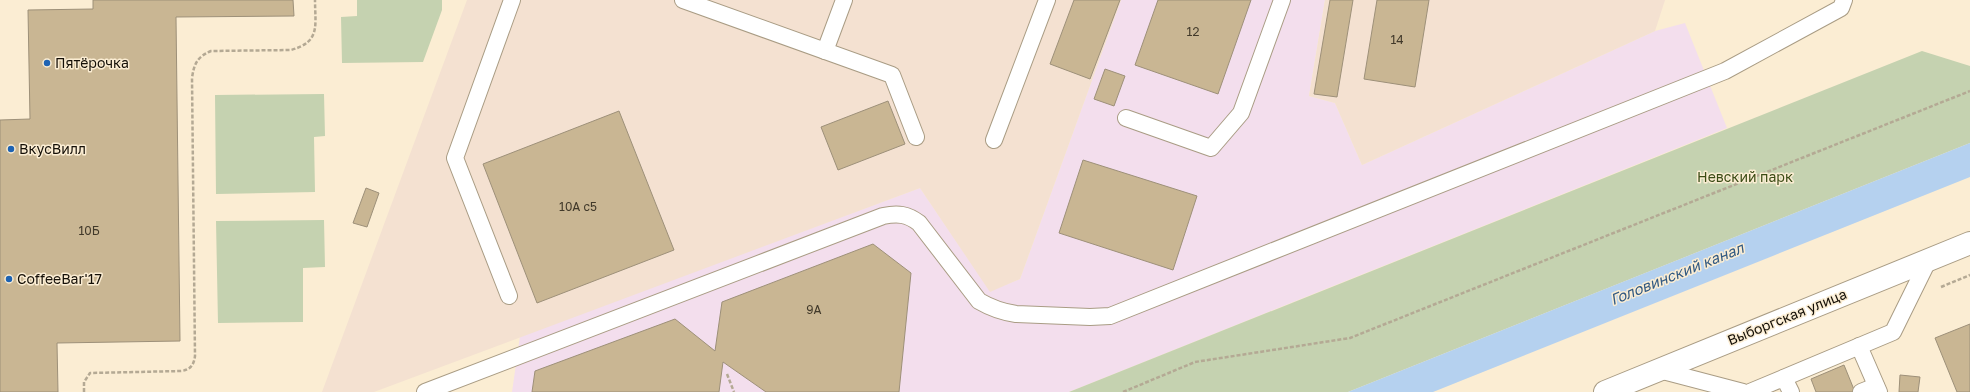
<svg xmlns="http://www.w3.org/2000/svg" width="1970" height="392" viewBox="0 0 1970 392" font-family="'Golos Text',sans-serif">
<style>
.commercial{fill:#f3deed}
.industrial{fill:#f4e1d1}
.green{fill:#c5d2b0}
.water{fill:#b5d1ef}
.building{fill:#c9b693;stroke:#9d9079}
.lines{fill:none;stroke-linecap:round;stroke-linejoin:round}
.service-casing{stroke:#a99c84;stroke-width:18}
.tertiary-casing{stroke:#a99c84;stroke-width:24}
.path{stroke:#b4a994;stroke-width:2.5;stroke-dasharray:4 2;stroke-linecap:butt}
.service{stroke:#fff;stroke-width:16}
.tertiary{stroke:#fff;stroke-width:22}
.poi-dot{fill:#1e63b3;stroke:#fbedd3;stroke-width:1.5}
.labels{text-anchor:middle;stroke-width:3;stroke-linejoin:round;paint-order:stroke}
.number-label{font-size:12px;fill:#41392a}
.poi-label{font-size:14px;fill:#140f07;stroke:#fbedd3;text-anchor:start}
.park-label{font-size:14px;fill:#3b4c15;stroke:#fbedd3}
.street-label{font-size:14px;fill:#140f07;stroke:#fbedd3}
.water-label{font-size:15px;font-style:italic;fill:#315982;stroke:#fbedd3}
</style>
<rect width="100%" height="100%" fill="#fbedd3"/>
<!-- commercial -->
<path class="commercial" d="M1121,0H1325L1309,96L1335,103L1362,165L1655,31L1685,23L1727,128L1069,392H512L520,336L920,188L990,291L1020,279Z"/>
<!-- industrial -->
<g class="industrial">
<path d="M467,0H1121L1020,279L990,292L920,188L374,392H322Z"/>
<path d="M1325,0H1665L1655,31L1362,165L1335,103L1309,96Z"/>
</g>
<!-- green -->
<g class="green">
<path d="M357,0H442V10L423,62L342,63L341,17L357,16Z"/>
<path d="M1922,51L1970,66V143L1348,392H1069Z"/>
<path d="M324,94L325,136L314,137L315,192L216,194L215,95Z"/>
<path d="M324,220L325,267L303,268V322L218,323L216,221Z"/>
</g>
<!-- water -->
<path class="water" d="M1970,143V177L1433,392H1348Z"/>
<!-- building -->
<g class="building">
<path d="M93,0H293L294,16L176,17L180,341L57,343L58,392H0V120L30,119L28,10L93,9Z"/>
<path d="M1074,0H1120L1090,79L1050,64Z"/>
<path d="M1158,0H1251L1218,94L1135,65Z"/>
<path d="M1330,0H1353L1337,97L1314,94Z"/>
<path d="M1377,0H1429L1415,87L1364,79Z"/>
<path d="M1105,69L1125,76L1114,106L1094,99Z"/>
<path d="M888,101L905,144L838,170L821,127Z"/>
<path d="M619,111L674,250L537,303L483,164Z"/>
<path d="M1083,160L1197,196L1173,270L1059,233Z"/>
<path d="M366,188L379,193L367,227L353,223Z"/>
<path d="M873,244L911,273L899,392H766L723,362L719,392H532L535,371L675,319L715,351L722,302Z"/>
<path d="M1970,324V392H1957L1935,338Z"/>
<path d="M1844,365L1855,392H1816L1811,379Z"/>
<path d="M1900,375L1920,377L1918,392H1899Z"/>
</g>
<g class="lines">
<defs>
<g id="service">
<path d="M683,0L892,75L916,137"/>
<path d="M825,51L844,0"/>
<path d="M1126,118L1211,148L1241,113L1282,0"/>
<path d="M994,140L1047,0"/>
<path d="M509,296L455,158L512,0"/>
<path d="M1859,346L1879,392"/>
<path d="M1659,370L1743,392"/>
<path d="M1784,378L1791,392"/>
<path d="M425,392L883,216C898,213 907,214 919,223L979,301C991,308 1002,312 1016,314L1090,317L1110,316L1725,71L1841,8L1844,0"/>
<path d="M1750,392L1893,332L1929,259"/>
<path d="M1861,392L1876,386"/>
</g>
<path id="tertiary" d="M1605,392L1970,243"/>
</defs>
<!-- service casing -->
<use href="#service" class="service-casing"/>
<!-- tertiary casing -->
<use href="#tertiary" class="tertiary-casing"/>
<!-- path -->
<g class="path">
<path d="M1941,287L1970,275"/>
<path d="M727,374L734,392"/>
<path d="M84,392V382L90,373L181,371C191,370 194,364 195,356L192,78C194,64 197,57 211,51L291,50C321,42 315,25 315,0"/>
<path d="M1123,392L1195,362L1350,338L1970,91"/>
</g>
<!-- service -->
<use href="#service" class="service"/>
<!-- tertiary -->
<use href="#tertiary" class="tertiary"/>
</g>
<!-- markers -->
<g class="poi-dot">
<circle cx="47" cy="63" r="4"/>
<circle cx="11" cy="149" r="4"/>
<circle cx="9" cy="279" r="4"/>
</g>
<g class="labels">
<!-- number labels -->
<g class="number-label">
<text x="1193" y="36">12</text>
<text x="1397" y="44">14</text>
<text x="578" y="211">10А с5</text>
<text x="89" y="235">10Б</text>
<text x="814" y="314">9А</text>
</g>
<!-- poi labels -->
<g class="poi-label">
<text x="55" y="68">Пятёрочка</text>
<text x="19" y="154">ВкусВилл</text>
<text x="17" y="284">CoffeeBar'17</text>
</g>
<!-- park labels -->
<g class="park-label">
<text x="1745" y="182">Невский парк</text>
</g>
<!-- street labels -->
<g class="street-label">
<text transform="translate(1787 317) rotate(-22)" y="5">Выборгская улица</text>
</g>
<!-- water labels -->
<g class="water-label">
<text transform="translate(1677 274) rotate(-22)" y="5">Головинский канал</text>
</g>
</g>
</svg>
